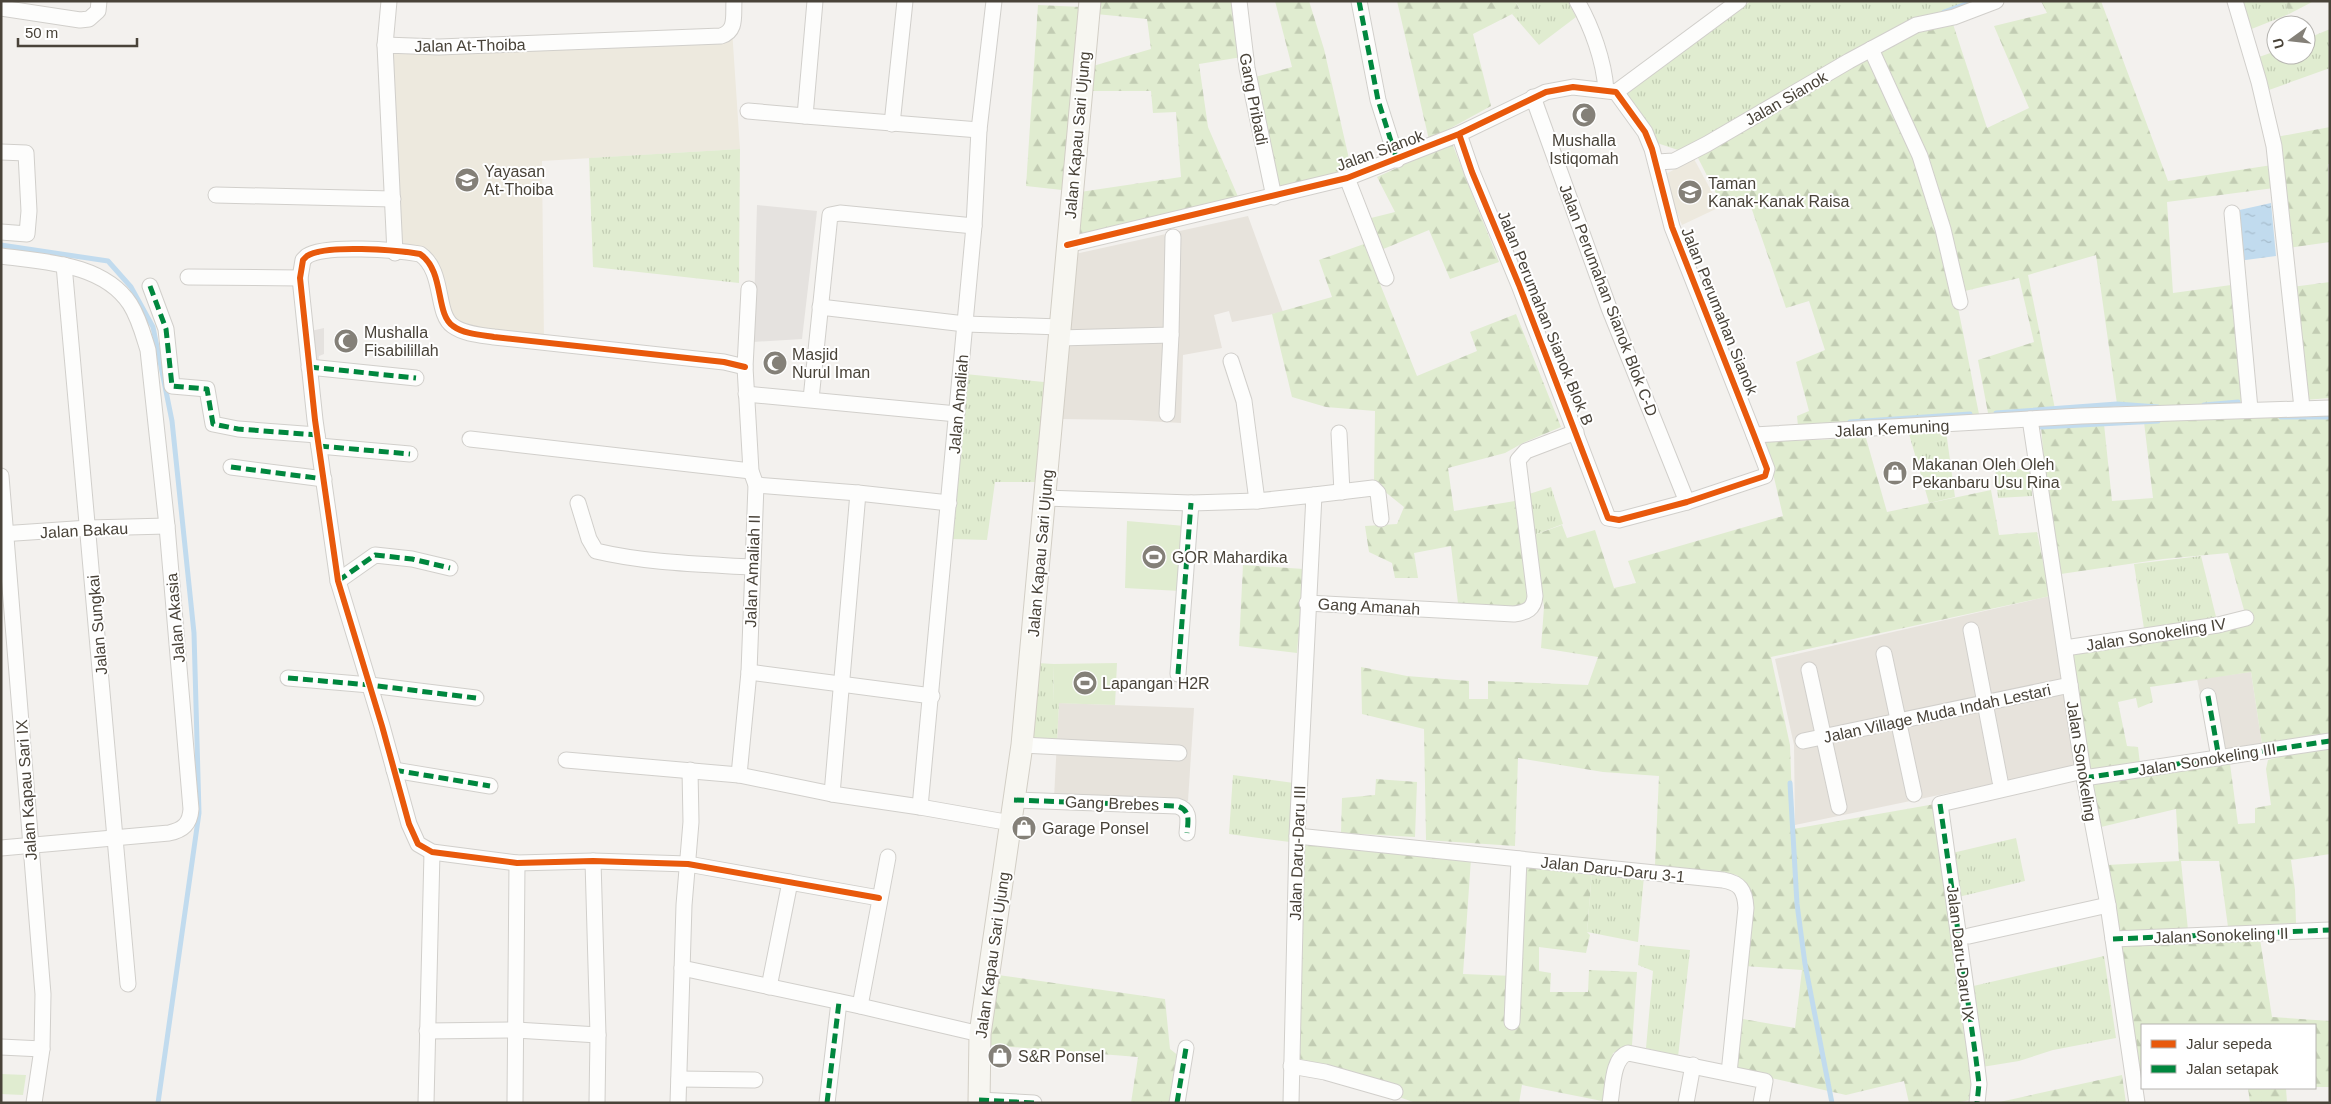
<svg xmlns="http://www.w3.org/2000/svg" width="2331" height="1104" viewBox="0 0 2331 1104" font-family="Arial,sans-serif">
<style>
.residential{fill:#e7e3dc}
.education{fill:#ede9de}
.grass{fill:url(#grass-tufts)}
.forest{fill:url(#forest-firs)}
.garden{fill:#e0ecd0}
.parking{fill:#e5e2df}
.water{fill:url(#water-ripples)}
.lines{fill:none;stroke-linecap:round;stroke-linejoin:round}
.stream{stroke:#c1dbee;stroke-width:5}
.street-casing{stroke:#d1cfcb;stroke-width:17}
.secondary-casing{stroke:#d2cec5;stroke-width:23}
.street{stroke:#fdfdfc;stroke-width:15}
.secondary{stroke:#f7f6f1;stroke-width:21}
.quiet{stroke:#00873e;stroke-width:5;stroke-dasharray:10 5;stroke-linecap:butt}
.cycleway-casing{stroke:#fff;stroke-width:9}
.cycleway{stroke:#e8590c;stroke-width:6}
.labels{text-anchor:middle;stroke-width:4;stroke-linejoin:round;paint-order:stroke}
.street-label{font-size:16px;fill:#494339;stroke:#fff}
.poi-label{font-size:16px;fill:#494339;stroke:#fff;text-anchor:start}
</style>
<defs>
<pattern id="grass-tufts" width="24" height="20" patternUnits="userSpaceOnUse" patternTransform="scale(1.25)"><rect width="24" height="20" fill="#e0ecd0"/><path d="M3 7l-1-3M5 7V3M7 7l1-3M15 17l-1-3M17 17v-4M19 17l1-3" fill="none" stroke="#c2ccb3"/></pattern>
<pattern id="forest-firs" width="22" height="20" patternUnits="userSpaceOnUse" patternTransform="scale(1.25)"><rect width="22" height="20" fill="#e0ecd0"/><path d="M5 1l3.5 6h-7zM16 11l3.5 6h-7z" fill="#c2ccb3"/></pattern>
<pattern id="water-ripples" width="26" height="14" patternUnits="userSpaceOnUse" patternTransform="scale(1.25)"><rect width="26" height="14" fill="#c1dbee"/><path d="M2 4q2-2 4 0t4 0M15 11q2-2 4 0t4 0" fill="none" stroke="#a7bdcd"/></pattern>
</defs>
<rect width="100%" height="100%" fill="#f3f1ee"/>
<!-- residential -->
<g class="residential">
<path d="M1248,216L1283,312L1232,322L1229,311L1214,315L1222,348L1183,355L1181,423L1130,420L1059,419L1075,254Z"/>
<path d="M2050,596L2078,766L1795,825L1794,745L1775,659Z"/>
<path d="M2251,672L2263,751L2213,758L2197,679Z"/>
<path d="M1059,703L1194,708L1188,801L1054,798Z"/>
</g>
<!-- education -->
<g class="education">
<path d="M732,29L740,149L542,161L544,342L454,328L430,264L395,253L385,45Z"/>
<path d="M1694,159L1720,207L1682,225L1662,176Z"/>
</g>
<!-- grass -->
<g class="grass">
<path d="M1515,1H1568L1576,17L1539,45L1512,14L1520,9Z"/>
<path d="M1751,1H1976L1915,22L1697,144L1678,150L1654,142L1626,94L1675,54Z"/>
<path d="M2241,1H2285L2289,14L2249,30Z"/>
<path d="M2330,29V68L2269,90L2259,57L2276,51V55H2306V39Z"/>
<path d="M740,149L739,283L593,267L589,158Z"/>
<path d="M965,374L1044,382L1037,482H995L987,540L951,539Z"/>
<path d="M1946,431L1955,497L1929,503L1909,434Z"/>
<path d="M1995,467L2030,470L2032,496L1998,498Z"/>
<path d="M1551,487L1563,524L1534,535L1529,494Z"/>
<path d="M2201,556L2218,625L2145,635L2134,564Z"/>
<path d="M1037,663L1054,664L1053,703H1059L1057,742L1029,741Z"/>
<path d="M1233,775L1294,783L1290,842L1229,834Z"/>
<path d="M2016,838L2025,881L1954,898L1948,854Z"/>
<path d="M1592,871L1644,876L1638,942L1587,932Z"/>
<path d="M1640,945L1690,950L1678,1057L1646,1048L1653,971L1638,965Z"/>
<path d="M2104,956L2116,1038L2053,1050L2019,1061L1982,1067L1969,987Z"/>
</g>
<!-- forest -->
<g class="forest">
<path d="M1097,1H1237L1242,57L1199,64L1208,127L1239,199L1084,237L1076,230L1080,192L1181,177L1176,112L1153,113L1151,91H1093V66L1151,49L1147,19L1096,14Z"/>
<path d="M1275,1H1309L1324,49L1352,172L1278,189L1255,77L1292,67Z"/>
<path d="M1397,1H1515L1520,10L1473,34L1491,106L1429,140Z"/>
<path d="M2041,1H2101L2168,181L2272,165L2274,188L2167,202L2173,293L2231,285L2243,402L2171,407L2117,404L2096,255L2028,275L2055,409L1988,413L1978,360L2034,342L2019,278L1965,291L1879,52L1915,31L1953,24L1987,128L2029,108L1994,26L2047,13Z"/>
<path d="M2285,1H2314L2289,14Z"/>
<path d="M1038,5L1082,7L1062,190L1026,186Z"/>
<path d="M1869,57C1892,107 1916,157 1932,209C1954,275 1965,345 1979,414L1798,426L1797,416L1809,411L1796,362L1825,350L1809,301L1786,308L1749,201L1724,209L1697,156Z"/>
<path d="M2330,127V164H2328L2330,242L2288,248L2276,137Z"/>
<path d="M1452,143L1499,262L1450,279L1429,230L1381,250L1367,219L1395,212L1377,177Z"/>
<path d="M1364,244L1417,376L1477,351L1470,332L1516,314L1561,427L1523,443L1505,453L1448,468L1454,511L1515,501L1530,594L1528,606L1518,609L1458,603L1451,546L1414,553L1418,578H1395L1392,563L1369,552L1365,526L1397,524L1404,507L1374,483L1375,411L1326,407L1292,397L1272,314L1332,297L1319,260Z"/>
<path d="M2330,282V398L2305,400L2292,287Z"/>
<path d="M2230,417H2330V741L2263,751L2251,672L2150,687L2153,702L2138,708L2136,698L2118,702L2127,746L2138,747L2140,764L2090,773L2072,652L2246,617L2228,553L2163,559L2054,575L2041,427L2104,424L2112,501L2153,498L2144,422Z"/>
<path d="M1866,438L1887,512L1991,490L1999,535L2037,532L2050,596L1771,657L1790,745L1793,829L1935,804L1975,1099L1956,1103H1909L1904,1081L1846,1095L1736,1070L1743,1019L1795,1028L1802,970L1745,966L1750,899L1737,875L1655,865L1659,776L1603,772L1518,758L1515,846L1426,840L1424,729L1362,714L1361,667L1407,676L1469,681V699H1488V681L1588,685L1598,657L1541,648L1544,607L1534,535L1562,525L1567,538L1595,530L1614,588L1636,583L1628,561L1783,516L1772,469L1757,442Z"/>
<path d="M1243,565L1304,569L1297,653L1239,646Z"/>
<path d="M2330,744V854L2291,860L2295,890L2296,923L2228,927L2219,861H2181L2188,930L2119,935L2107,865L2179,861L2176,809L2101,827L2088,783L2230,764L2238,824L2255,823V808L2271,805L2266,769L2268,760Z"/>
<path d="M1376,779L1417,782L1415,837L1341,833L1342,798L1375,795Z"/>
<path d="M1297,836L1471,859L1463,974L1514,976L1524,865L1592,871L1587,932L1590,935L1586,953L1539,947V971L1551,973L1550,992H1588L1589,970L1637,972L1632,1045L1613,1053L1602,1101L1522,1085L1519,1103H1416L1291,1059Z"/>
<path d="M2260,939L2272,1017L2330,1021V1087H2315V1025H2142V1084H2140L2119,945Z"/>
<path d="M998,975L1165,999L1170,1049L1184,1060L1177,1103H1131L1138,1057L986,1045Z"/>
<path d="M2122,1075L2126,1103H1995Z"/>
<path d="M2248,1088H2286L2287,1103H2250Z"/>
</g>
<!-- garden -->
<g class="garden">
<path d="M1127,521L1185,526L1180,591L1125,588Z"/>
<path d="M1117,663L1115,705L1053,703L1054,664Z"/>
<path d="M1,1074L26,1075L23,1095L1,1094Z"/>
</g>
<!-- parking -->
<g class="parking">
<path d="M757,205L817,211L802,339L753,342Z"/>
<path d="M324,328V354L319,356L318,364L312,363L311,331Z"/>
</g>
<!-- water -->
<path class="water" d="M2271,203L2276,256L2238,261L2235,211Z"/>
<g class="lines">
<!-- stream -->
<g class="stream">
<path d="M1944,12L1966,4"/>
<path d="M1,245L108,261L131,287L153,327L172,421L194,633L199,813L158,1103"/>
<path d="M2204,405L2238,402"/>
<path d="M1996,413L2117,404L2158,407"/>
<path d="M2281,417H2330"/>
<path d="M1850,422L1970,414"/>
<path d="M2041,427L2158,421"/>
<path d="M1790,783L1797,904L1805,964L1832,1103"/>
</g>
<defs>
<g id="street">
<path d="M815,1L805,116L979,130"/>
<path d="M1239,1L1247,68L1274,197"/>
<path d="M1359,1L1378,100L1397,160"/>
<path d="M1577,1C1592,27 1604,61 1606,90"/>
<path d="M2235,1L2259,82L2274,146L2302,408"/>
<path d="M1,8L80,20L89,19L98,11L99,1"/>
<path d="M385,45L389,1"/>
<path d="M1871,49L1920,156L1943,229L1960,302"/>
<path d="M1616,92L1739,1"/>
<path d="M1533,97L1609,308L1687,502"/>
<path d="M748,111L805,116"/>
<path d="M892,124L905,1"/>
<path d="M1,152L26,153L29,211L27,234L1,232"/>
<path d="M1657,162L1674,161L1707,144L1849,61L1916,25L1954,17L1996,1"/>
<path d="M1347,178L1386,278"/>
<path d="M216,195L393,199"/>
<path d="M2232,213L2250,409"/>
<path d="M1067,245L1347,178L1459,134L1546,92L1573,87L1616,92L1645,132L1652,149L1672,227L1754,435L1767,469L1765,476L1687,502L1619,520L1608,518L1519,285L1472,172L1459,134"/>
<path d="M395,253L385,45L439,47L721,36C737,31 733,16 734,1"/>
<path d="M1,256C44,262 103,263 130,304C139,318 143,334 148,350L167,526L191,809C190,824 183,830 169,833L1,848"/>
<path d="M64,265L128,984"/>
<path d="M188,277L300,278"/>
<path d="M150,286L166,329L172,386L207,389L213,424L238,429L317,435"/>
<path d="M820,307L965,324L1061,327"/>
<path d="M1059,338L1171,335L1173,237"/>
<path d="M1231,361L1244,401L1257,501"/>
<path d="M309,367L416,378"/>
<path d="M745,367L724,362L494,337C481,335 464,334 453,326C435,314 445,271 420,254C397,250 325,244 307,256L303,260L300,278L315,420L338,581L382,726L409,824L418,844L432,852L517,863L593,861L688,864L879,898"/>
<path d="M746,394L957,414"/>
<path d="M811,399L830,215L840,213L974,226"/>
<path d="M1167,414L1171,335"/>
<path d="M2030,419L2084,778L2108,905L2137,1103"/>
<path d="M1339,433L1342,492"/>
<path d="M1754,435L2081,416L2330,408"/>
<path d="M470,439L751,471"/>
<path d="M319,446L410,454"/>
<path d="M231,467L324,479"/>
<path d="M1,476L43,994L42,1049L34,1103"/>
<path d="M756,485L858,493L949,503"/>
<path d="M1314,495L1373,488L1378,493L1381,519"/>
<path d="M1045,498L1191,503L1257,501L1314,495L1297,836L1291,1103"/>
<path d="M578,503L589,539L596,551C646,563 700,564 751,567"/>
<path d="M1,534L89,528L167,526"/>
<path d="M338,581L375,555L412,559L450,568"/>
<path d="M1307,603L1514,614C1527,612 1534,609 1535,596L1518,460L1526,451L1576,432"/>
<path d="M1971,630L2000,781"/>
<path d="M2065,648L2218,625L2246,618"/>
<path d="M1884,654L1914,794"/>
<path d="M1809,670L1839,807"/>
<path d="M749,672L932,696"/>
<path d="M1178,674L1191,503"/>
<path d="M288,678L370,685L476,698"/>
<path d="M2208,696L2219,758"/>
<path d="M1803,741L2070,685"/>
<path d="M1022,745L1179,753"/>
<path d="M566,760L739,775L832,794L920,807L1011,823"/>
<path d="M394,770L490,786"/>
<path d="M739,775L749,672L756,485L751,471L745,367L749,289"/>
<path d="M2084,778L2330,741"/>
<path d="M832,794L858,493"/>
<path d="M1014,800L1177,806C1191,810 1188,821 1187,833"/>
<path d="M920,807L974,226L979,130L994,1"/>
<path d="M1297,836L1723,880C1740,883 1745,890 1746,908L1729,1073"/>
<path d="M593,861L598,1035L597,1103"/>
<path d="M1969,936L2108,905"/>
<path d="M2113,939L2330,930"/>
<path d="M682,968L860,1006L980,1034"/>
<path d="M769,987L790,882"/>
<path d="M860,1006L888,857"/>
<path d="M1512,1022L1519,859"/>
<path d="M427,1031L516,1030L598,1035"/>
<path d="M1,1047L42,1049"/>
<path d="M1291,1066L1325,1072L1395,1092"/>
<path d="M679,1079L755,1080"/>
<path d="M979,1100L1034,1103"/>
<path d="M426,1103L432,852"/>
<path d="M515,1103L517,863"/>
<path d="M678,1103L684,905L691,822L690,770"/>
<path d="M827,1103L839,1002"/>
<path d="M1177,1103L1186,1048"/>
<path d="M1610,1103C1613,1088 1612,1058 1628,1053L1765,1081L1761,1103"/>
<path d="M1686,1103L1693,1065"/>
<path d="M1977,1103L1979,1084L1976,1059L1940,804L2083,771"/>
</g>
<path id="secondary" d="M979,1103L980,1034L1022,745L1090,1"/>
</defs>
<!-- street casing -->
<use href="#street" class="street-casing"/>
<!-- secondary casing -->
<use href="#secondary" class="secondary-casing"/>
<!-- street -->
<use href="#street" class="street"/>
<!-- secondary -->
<use href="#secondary" class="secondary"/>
<!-- quiet -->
<g class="quiet">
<path d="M1359,1L1378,100L1397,160"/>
<path d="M150,286L166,329L172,386L207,389L213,424L238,429L317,435"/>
<path d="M309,367L416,378"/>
<path d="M319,446L410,454"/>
<path d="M231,467L324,479"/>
<path d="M338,581L375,555L412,559L450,568"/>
<path d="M1178,674L1191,503"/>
<path d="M288,678L370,685L476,698"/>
<path d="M2208,696L2219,758"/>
<path d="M394,770L490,786"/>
<path d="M2084,778L2330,741"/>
<path d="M1014,800L1177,806C1191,810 1188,821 1187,833"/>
<path d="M1940,804L1976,1059L1979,1084L1977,1103"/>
<path d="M2113,939L2330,930"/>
<path d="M979,1100L1034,1103"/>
<path d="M827,1103L839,1002"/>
<path d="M1177,1103L1186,1048"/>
</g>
<defs>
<g id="cycleway">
<path d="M1067,245L1347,178L1459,134L1546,92L1573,87L1616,92L1645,132L1652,149L1672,227L1754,435L1767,469L1765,476L1687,502L1619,520L1608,518L1519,285L1472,172L1459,134"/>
<path d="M745,367L724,362L494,337C481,335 464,334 453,326C435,314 445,271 420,254C397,250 325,244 307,256L303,260L300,278L315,420L338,581L382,726L409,824L418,844L432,852L517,863L593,861L688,864L879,898"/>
</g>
</defs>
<!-- cycleway casing -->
<use href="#cycleway" class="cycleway-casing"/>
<!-- cycleway -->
<use href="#cycleway" class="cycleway"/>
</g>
<!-- icons -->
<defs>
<symbol id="mosque-disc" viewBox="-11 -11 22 22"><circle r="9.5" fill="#848078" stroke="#fff"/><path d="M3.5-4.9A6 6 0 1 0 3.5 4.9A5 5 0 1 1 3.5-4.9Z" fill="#fff"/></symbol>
<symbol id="school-disc" viewBox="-11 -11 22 22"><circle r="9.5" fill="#848078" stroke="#fff"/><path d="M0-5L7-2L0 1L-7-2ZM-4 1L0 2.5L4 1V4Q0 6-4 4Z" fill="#fff"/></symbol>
<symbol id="shop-disc" viewBox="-11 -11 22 22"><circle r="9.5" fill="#848078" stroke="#fff"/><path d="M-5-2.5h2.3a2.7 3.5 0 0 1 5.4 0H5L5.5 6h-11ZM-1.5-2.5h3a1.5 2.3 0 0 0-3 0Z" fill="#fff"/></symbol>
<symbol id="stadium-disc" viewBox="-11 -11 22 22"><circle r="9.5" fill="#848078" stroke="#fff"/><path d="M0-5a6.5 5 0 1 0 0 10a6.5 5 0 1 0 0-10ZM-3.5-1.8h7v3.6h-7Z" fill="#fff"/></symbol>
</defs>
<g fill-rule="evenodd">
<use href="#mosque-disc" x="1570" y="101" width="28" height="28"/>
<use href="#school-disc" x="453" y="166" width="28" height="28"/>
<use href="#school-disc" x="1676" y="178" width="28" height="28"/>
<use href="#mosque-disc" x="332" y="327" width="28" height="28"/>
<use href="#mosque-disc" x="761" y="349" width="28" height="28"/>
<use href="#shop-disc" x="1881" y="459" width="28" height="28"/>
<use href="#stadium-disc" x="1140" y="543" width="28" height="28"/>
<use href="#stadium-disc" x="1071" y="669" width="28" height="28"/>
<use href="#shop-disc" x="1010" y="814" width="28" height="28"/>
<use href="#shop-disc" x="986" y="1042" width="28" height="28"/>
</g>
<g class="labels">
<!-- street labels -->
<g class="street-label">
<text transform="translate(470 45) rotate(-1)" y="6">Jalan At-Thoiba</text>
<text transform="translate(1786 98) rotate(-30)" y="6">Jalan Sianok</text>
<text transform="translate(1254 99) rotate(79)" y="6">Gang Pribadi</text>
<text transform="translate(1077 135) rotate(-85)" y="6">Jalan Kapau Sari Ujung</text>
<text transform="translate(1380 150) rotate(-20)" y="6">Jalan Sianok</text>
<text transform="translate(1609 300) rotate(69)" y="6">Jalan Perumahan Sianok Blok C-D</text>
<text transform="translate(1720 311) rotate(68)" y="6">Jalan Perumahan Sianok</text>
<text transform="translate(1546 318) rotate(68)" y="6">Jalan Perumahan Sianok Blok B</text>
<text transform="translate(958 404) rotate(-85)" y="6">Jalan Amaliah</text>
<text transform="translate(1892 428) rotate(-3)" y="6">Jalan Kemuning</text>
<text transform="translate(84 530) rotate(-3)" y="6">Jalan Bakau</text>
<text transform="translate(1040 553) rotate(-85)" y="6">Jalan Kapau Sari Ujung</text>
<text transform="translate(752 571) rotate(-88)" y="6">Jalan Amaliah II</text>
<text transform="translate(1369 606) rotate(3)" y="6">Gang Amanah</text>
<text transform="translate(175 618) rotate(-95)" y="6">Jalan Akasia</text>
<text transform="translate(97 625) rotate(-95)" y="6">Jalan Sungkai</text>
<text transform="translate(2156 634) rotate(-9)" y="6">Jalan Sonokeling IV</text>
<text transform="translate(1937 713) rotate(-12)" y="6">Jalan Village Muda Indah Lestari</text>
<text transform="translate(2207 759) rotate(-9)" y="6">Jalan Sonokeling III</text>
<text transform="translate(2082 761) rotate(81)" y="6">Jalan Sonokeling</text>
<text transform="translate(26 790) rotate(-94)" y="6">Jalan Kapau Sari IX</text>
<text transform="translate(1112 803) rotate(2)" y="6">Gang Brebes</text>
<text transform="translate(1297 853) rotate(-88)" y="6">Jalan Daru-Daru III</text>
<text transform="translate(1613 869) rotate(6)" y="6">Jalan Daru-Daru 3-1</text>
<text transform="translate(2221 935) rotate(-2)" y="6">Jalan Sonokeling II</text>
<text transform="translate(1961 953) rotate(83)" y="6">Jalan Daru-Daru IX</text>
<text transform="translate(992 955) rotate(-82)" y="6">Jalan Kapau Sari Ujung</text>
</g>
<!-- poi labels -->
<g class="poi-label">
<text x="1584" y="146" text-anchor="middle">Mushalla<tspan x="1584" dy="18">Istiqomah</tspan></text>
<text x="484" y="177">Yayasan<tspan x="484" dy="18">At-Thoiba</tspan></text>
<text x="1708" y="189">Taman<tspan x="1708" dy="18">Kanak-Kanak Raisa</tspan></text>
<text x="364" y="338">Mushalla<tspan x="364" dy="18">Fisabilillah</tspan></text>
<text x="792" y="360">Masjid<tspan x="792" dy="18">Nurul Iman</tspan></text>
<text x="1912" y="470">Makanan Oleh Oleh<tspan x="1912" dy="18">Pekanbaru Usu Rina</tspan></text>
<text x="1172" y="563">GOR Mahardika</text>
<text x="1102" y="689">Lapangan H2R</text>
<text x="1042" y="834">Garage Ponsel</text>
<text x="1018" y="1062">S&amp;R Ponsel</text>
</g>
</g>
<!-- border -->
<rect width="2331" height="1104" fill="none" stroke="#494339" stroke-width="5"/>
<!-- legend -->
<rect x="2141" y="1024" width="175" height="65" fill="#ffffff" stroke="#b6b4b0"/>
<rect x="2151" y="1040" width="25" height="8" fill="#e8590c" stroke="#b6b4b0"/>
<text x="2186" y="1049" font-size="15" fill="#494339">Jalur sepeda</text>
<rect x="2151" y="1065" width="25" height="8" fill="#00873e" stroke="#b6b4b0"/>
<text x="2186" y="1074" font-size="15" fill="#494339">Jalan setapak</text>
<!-- north arrow -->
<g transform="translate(2291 40) rotate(255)"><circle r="24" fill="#ffffff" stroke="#b6b4b0"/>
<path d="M0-4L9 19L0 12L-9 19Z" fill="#848078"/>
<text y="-8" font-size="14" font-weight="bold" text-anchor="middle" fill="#494339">U</text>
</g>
<!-- scale -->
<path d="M18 38v8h119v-8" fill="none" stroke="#494339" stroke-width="2.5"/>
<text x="25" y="38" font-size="15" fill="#494339" stroke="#ffffff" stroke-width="4" paint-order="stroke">50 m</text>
</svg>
